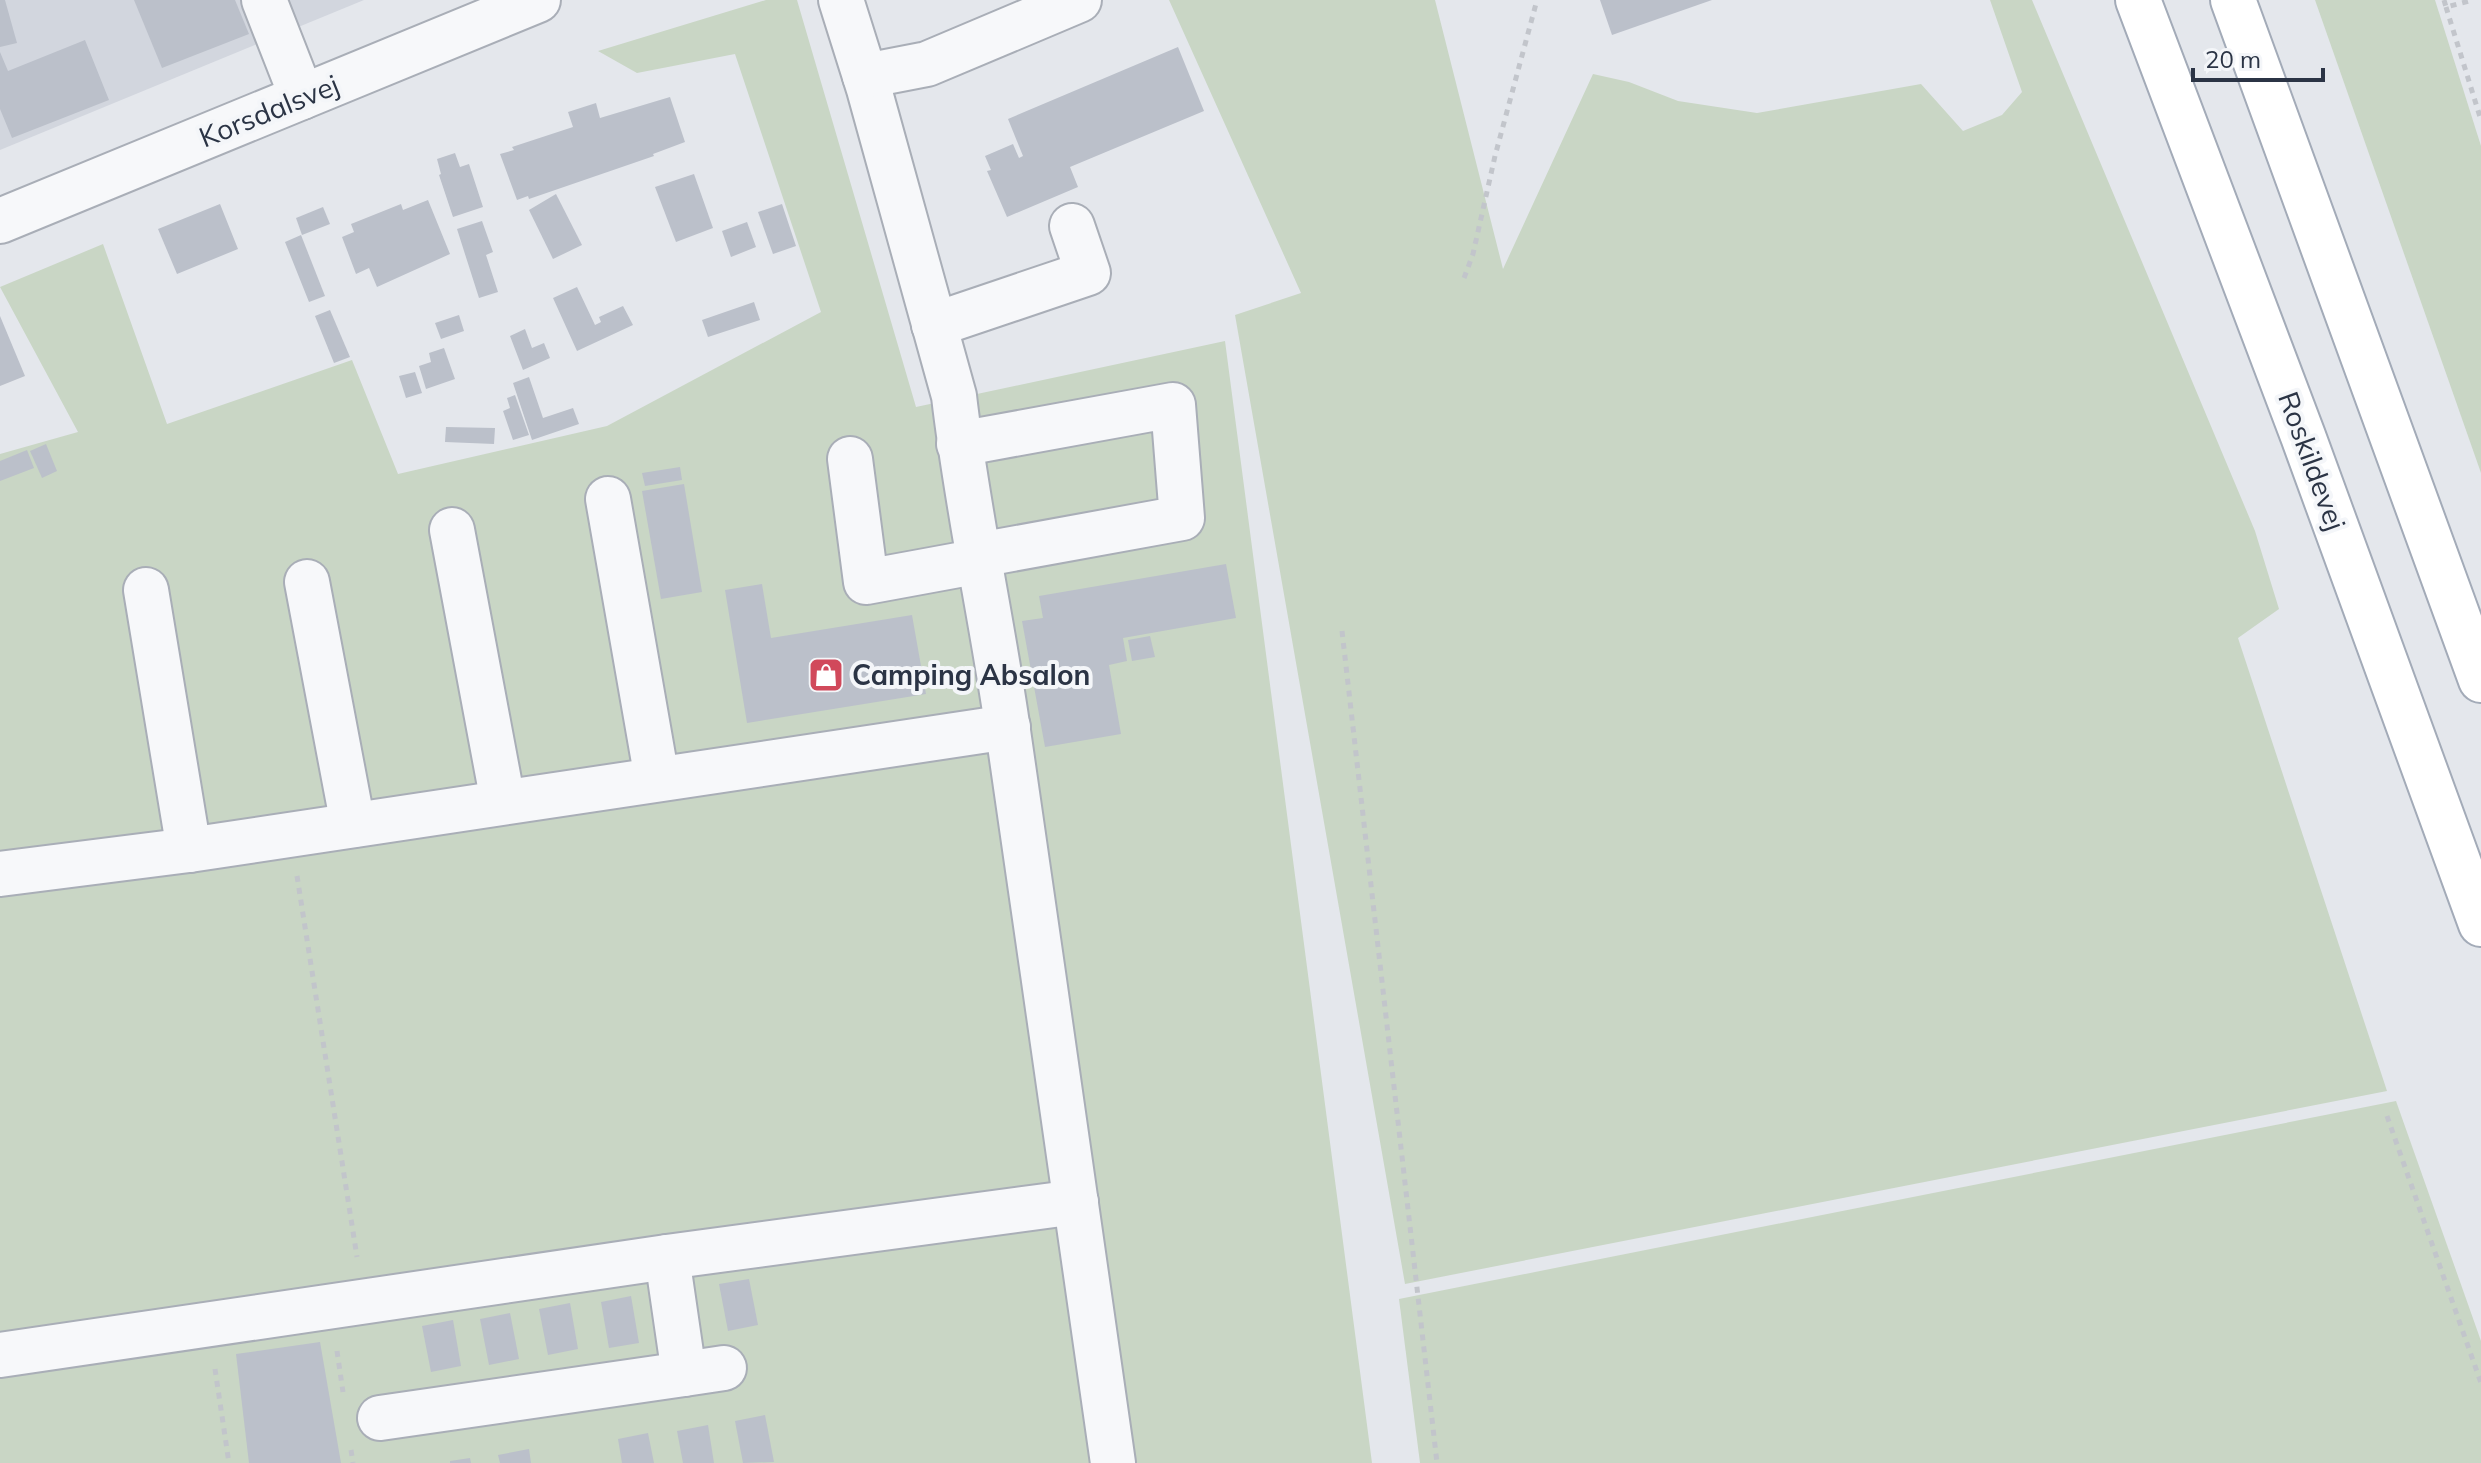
<svg xmlns="http://www.w3.org/2000/svg" width="2481" height="1463" viewBox="0 0 2481 1463" font-family="Mulish,sans-serif">
<style>
.built{fill:#d2d6de}
.green{fill:#c9d6c5}
.building{fill:#bbc0ca}
.lines{fill:none;stroke-linecap:round;stroke-linejoin:round}
.minor-casing{stroke:#a9aeb7;stroke-width:48}
.major-casing{stroke:#a3abb8;stroke-width:48}
.path{stroke:#c2c5cb;stroke-width:5;stroke-dasharray:6 6;stroke-linecap:butt}
.minor{stroke:#f7f8fa;stroke-width:44}
.major{stroke:#fff;stroke-width:44}
.labels{text-anchor:middle;stroke-width:8;stroke-linejoin:round;paint-order:stroke}
.street-label{font-size:28px;fill:#2b3445;stroke:#f4f6f9}
.poi-label{font-size:28px;font-weight:bold;fill:#2b3445;stroke:#f4f6f9;text-anchor:start}
</style>
<rect width="100%" height="100%" fill="#e4e7ec"/>
<!-- built -->
<path class="built" d="M0,0H364L0,150Z"/>
<!-- green -->
<g class="green">
<path d="M766,0H797L916,407L1225,341L1372,1463H0V454L78,432L0,287L103,244L167,424L352,360L398,474L607,426L821,312L735,54L637,73L598,51Z"/>
<path d="M1169,0H1435L1503,269L1593,74L1629,82L1678,101L1757,113L1921,84L1963,131L2002,115L2022,92L1990,0H2032L2255,531L2279,609L2238,638L2387,1091L1405,1284L1235,315L1301,293Z"/>
<path d="M2315,0H2435L2481,146V473Z"/>
<path d="M2396,1101L2481,1341V1463H1420L1399,1299Z"/>
</g>
<!-- building -->
<g class="building">
<path d="M0,0H5L17,43L0,47Z"/>
<path d="M134,0H235L249,34L162,68Z"/>
<path d="M1600,0H1712L1612,35Z"/>
<path d="M85,40L109,100L12,138L0,109V52L8,71Z"/>
<path d="M1178,47L1204,111L1070,167L1078,187L1007,217L987,171L991,170L985,156L1013,144L1019,158L1023,156L1008,119Z"/>
<path d="M670,97L685,142L653,154L654,156L529,199L528,196L517,200L500,154L514,150L512,147L573,127L568,112L596,103L600,118Z"/>
<path d="M455,153L460,167L469,164L483,207L453,217L439,175L441,174L437,159Z"/>
<path d="M694,174L713,228L676,242L655,187Z"/>
<path d="M556,194L582,245L553,259L529,210Z"/>
<path d="M428,200L450,254L377,287L369,268L356,274L342,237L354,232L351,224L401,204L403,210Z"/>
<path d="M220,204L238,249L177,274L158,229Z"/>
<path d="M782,204L796,246L773,254L758,212Z"/>
<path d="M323,207L330,224L302,235L296,218Z"/>
<path d="M482,221L493,252L486,255L498,292L479,298L457,229Z"/>
<path d="M747,222L756,247L731,257L722,231Z"/>
<path d="M301,235L325,296L309,302L285,242Z"/>
<path d="M577,287L595,325L601,322L599,317L623,306L633,325L577,351L553,298Z"/>
<path d="M754,302L760,320L708,337L702,320Z"/>
<path d="M330,310L350,357L334,363L315,316Z"/>
<path d="M459,315L464,331L441,339L435,323Z"/>
<path d="M0,316L25,376L0,386Z"/>
<path d="M525,329L532,348L544,343L550,358L523,370L510,336Z"/>
<path d="M444,348L455,379L426,389L419,366L431,362L429,353Z"/>
<path d="M415,372L422,393L406,398L399,376Z"/>
<path d="M529,377L543,418L573,408L579,424L532,440L513,383Z"/>
<path d="M515,395L529,435L513,440L503,411L510,408L507,398Z"/>
<path d="M446,427L495,428L494,444L445,442Z"/>
<path d="M46,444L57,471L42,478L30,451Z"/>
<path d="M27,450L34,468L0,481V461Z"/>
<path d="M680,467L682,480L645,486L642,473Z"/>
<path d="M684,484L702,592L661,599L642,491Z"/>
<path d="M1226,564L1236,618L1123,638L1127,661L1109,665L1121,734L1045,747L1022,621L1043,618L1039,596Z"/>
<path d="M762,584L771,638L912,615L926,694L747,723L725,590Z"/>
<path d="M1150,636L1155,657L1132,661L1128,640Z"/>
<path d="M749,1279L758,1325L728,1331L719,1284Z"/>
<path d="M631,1296L639,1343L609,1348L601,1302Z"/>
<path d="M570,1303L578,1349L548,1355L539,1309Z"/>
<path d="M510,1313L519,1359L489,1365L480,1319Z"/>
<path d="M453,1320L461,1366L431,1372L422,1326Z"/>
<path d="M320,1342L341,1463H249L236,1354Z"/>
<path d="M765,1415L774,1462L743,1463L735,1421Z"/>
<path d="M708,1425L714,1463H683L677,1431Z"/>
<path d="M648,1433L654,1463H622L618,1439Z"/>
<path d="M529,1449L531,1463H500L498,1455Z"/>
<path d="M470,1458L471,1463H450V1461Z"/>
</g>
<g class="lines">
<defs>
<g id="minor">
<path d="M264,0L302,97"/>
<path d="M841,0L869,89L954,396C967,509 992,619 1008,731C1043,975 1079,1219 1113,1463"/>
<path d="M865,76L927,64L1079,0"/>
<path d="M0,221L538,0"/>
<path d="M934,325L1088,273L1072,226"/>
<path d="M959,444L1173,405L1182,518L979,555"/>
<path d="M850,459L866,582L980,561"/>
<path d="M608,499L657,779"/>
<path d="M452,530L503,802"/>
<path d="M307,582L353,825"/>
<path d="M146,590L189,850"/>
<path d="M0,874L189,850L1008,727"/>
<path d="M0,1355L667,1257L1076,1202"/>
<path d="M684,1374L724,1368"/>
<path d="M380,1418L684,1374L667,1257"/>
</g>
<g id="major">
<path d="M2138,0L2303,436L2481,924"/>
<path d="M2233,0L2481,680"/>
</g>
</defs>
<!-- minor casing -->
<use href="#minor" class="minor-casing"/>
<!-- major casing -->
<use href="#major" class="major-casing"/>
<!-- path -->
<g class="path">
<path d="M2444,0L2446,7L2473,0"/>
<path d="M2446,7L2481,120"/>
<path d="M1464,278L1473,254L1495,156L1537,0"/>
<path d="M1342,631L1437,1463"/>
<path d="M297,876L357,1257"/>
<path d="M2387,1116L2481,1383"/>
<path d="M337,1351L343,1392"/>
<path d="M215,1369L229,1463"/>
<path d="M351,1450L353,1463"/>
</g>
<!-- minor -->
<use href="#minor" class="minor"/>
<!-- major -->
<use href="#major" class="major"/>
</g>
<!-- icons -->
<defs>
<symbol id="shop-square" viewBox="-11 -11 22 22"><rect x="-9" y="-9" width="18" height="18" rx="4" fill="#d1495b" stroke="#f4f6f9"/><path d="M-5-2.5h2.3a2.7 3.5 0 0 1 5.4 0H5L5.5 6h-11ZM-1.5-2.5h3a1.5 2.3 0 0 0-3 0Z" fill="#fff"/></symbol>
</defs>
<g fill-rule="evenodd">
<use href="#shop-square" x="806" y="655" width="40" height="40"/>
</g>
<g class="labels">
<!-- street labels -->
<g class="street-label">
<text transform="translate(269 111) rotate(-22)" y="10">Korsdalsvej</text>
<text transform="translate(2312 461) rotate(70)" y="10">Roskildevej</text>
</g>
<!-- poi labels -->
<g class="poi-label">
<text x="852" y="685">Camping Absalon</text>
</g>
</g>
<!-- scale -->
<path d="M2193 68v12h130v-12" fill="none" stroke="#2b3445" stroke-width="4"/>
<text x="2205" y="68" font-size="24" fill="#2b3445" stroke="#f4f6f9" stroke-width="6" paint-order="stroke">20 m</text>
</svg>
